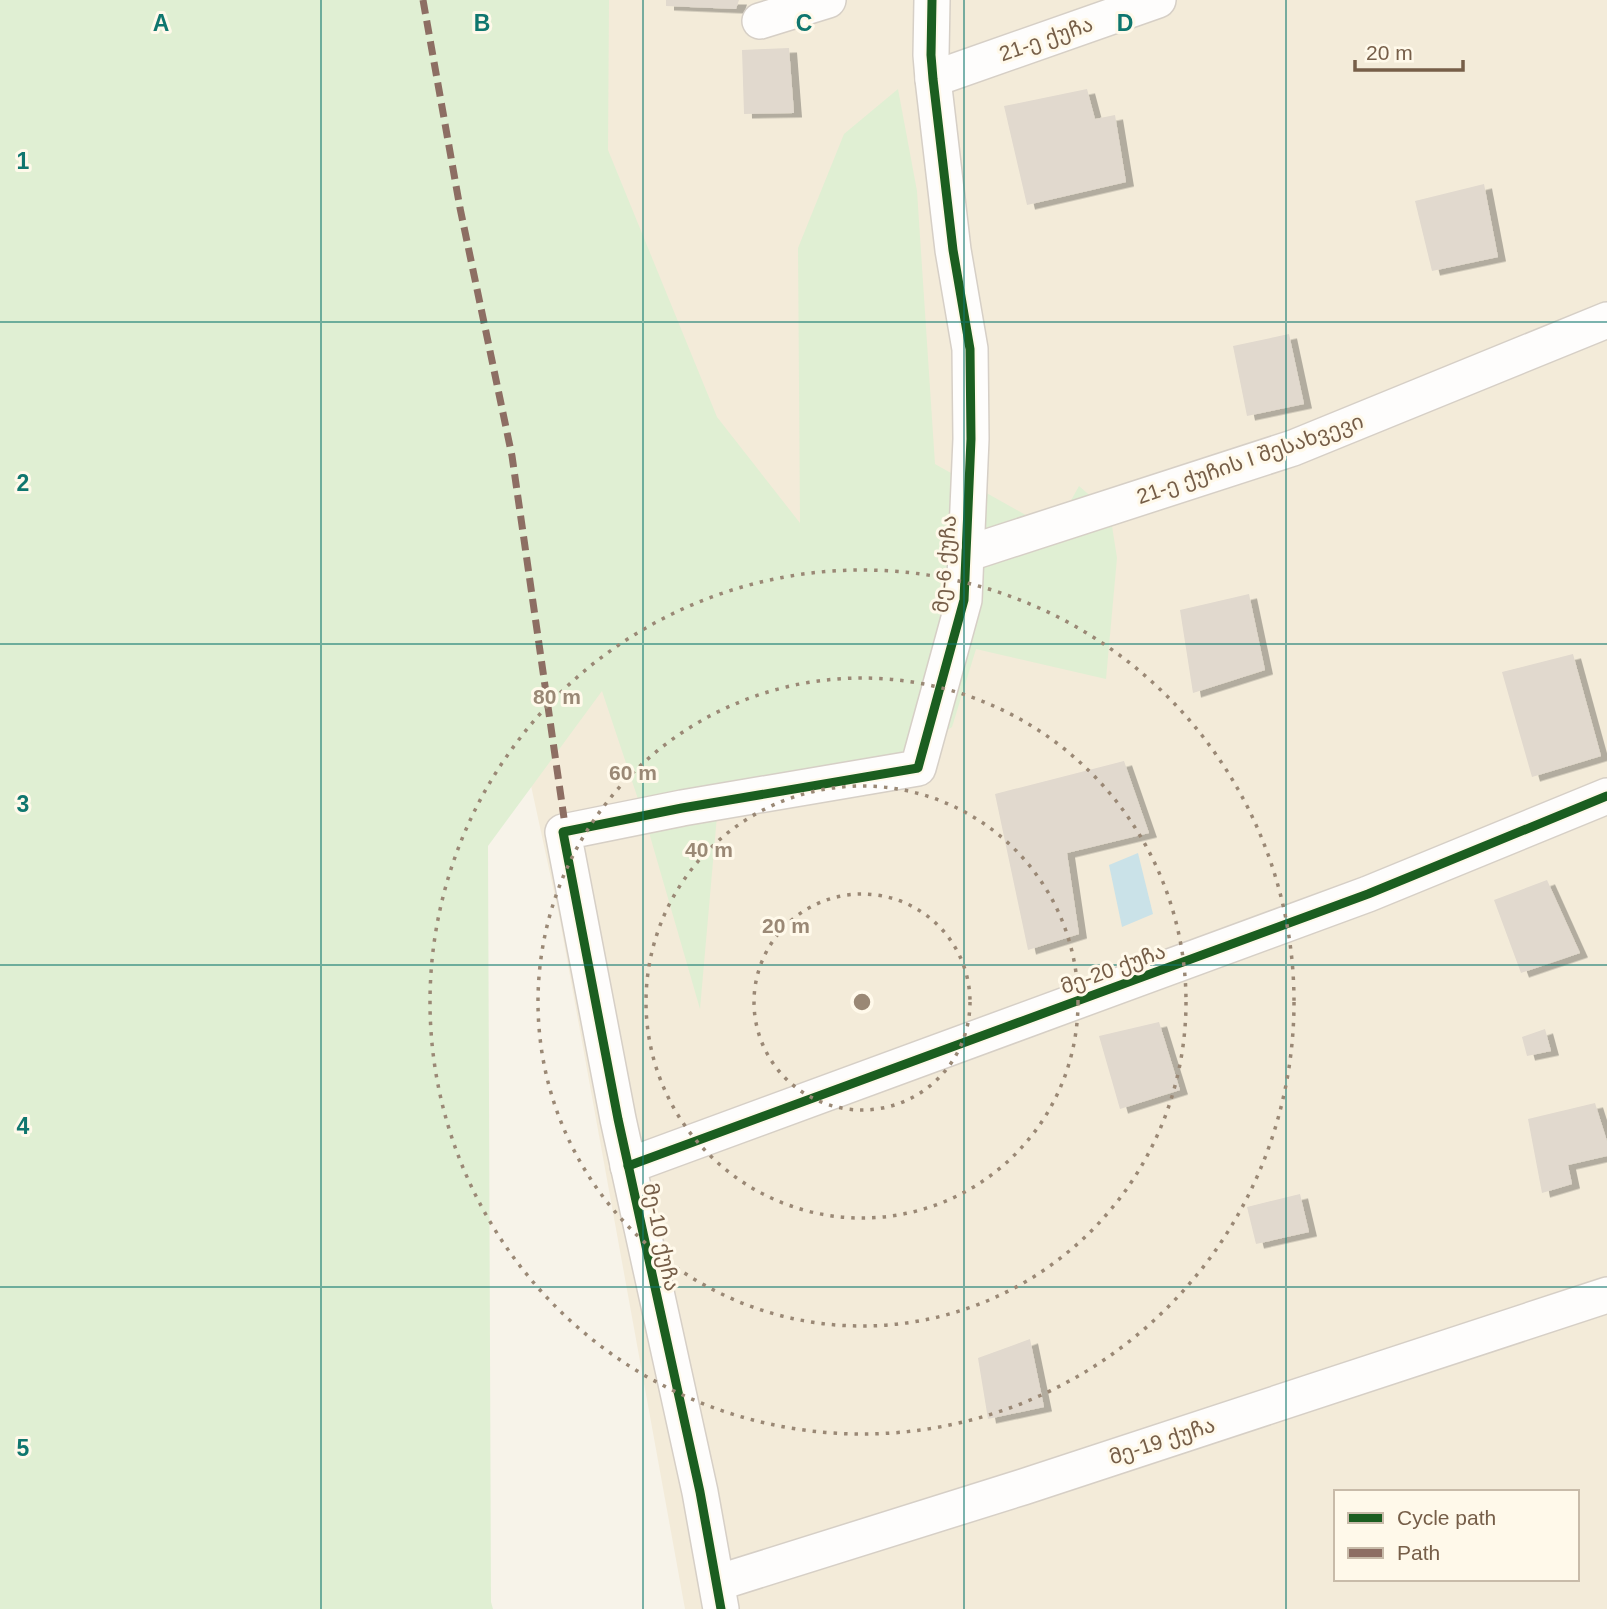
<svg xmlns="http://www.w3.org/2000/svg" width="1607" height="1609" viewBox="0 0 1607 1609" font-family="Helvetica,'Noto Sans Georgian',sans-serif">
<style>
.residential{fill:#f3ebd9;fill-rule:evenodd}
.green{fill:#e0efd3}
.water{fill:#cae2e8}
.building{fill:#e1d9ce;filter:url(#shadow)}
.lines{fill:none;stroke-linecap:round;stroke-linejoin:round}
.street-casing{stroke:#d6cfc6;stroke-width:38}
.street{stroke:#fefdfc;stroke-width:35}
.quiet{stroke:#8d6e63;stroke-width:7;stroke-dasharray:14 7;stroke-linecap:butt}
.cycleway-casing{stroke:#fff9ea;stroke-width:13}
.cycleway{stroke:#1b5e20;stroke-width:9}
.grid{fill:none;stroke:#0f766e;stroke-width:2;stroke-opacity:0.55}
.ring{fill:none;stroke:#9a8875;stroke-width:3.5;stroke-dasharray:3.5 7}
.labels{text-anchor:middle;stroke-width:6;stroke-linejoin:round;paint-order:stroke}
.street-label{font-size:21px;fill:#765e48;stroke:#fff9ea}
.grid-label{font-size:23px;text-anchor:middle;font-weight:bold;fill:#0f766e;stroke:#fff9ea;stroke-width:6;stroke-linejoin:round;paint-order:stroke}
.centre{fill:#9a8875;stroke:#fff9ea;stroke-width:3.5}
.ring-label{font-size:21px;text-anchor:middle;font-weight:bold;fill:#9a8875;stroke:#fff9ea;stroke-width:6;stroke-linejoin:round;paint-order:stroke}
</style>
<defs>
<filter id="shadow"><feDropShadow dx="8" dy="4.5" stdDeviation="0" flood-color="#0004"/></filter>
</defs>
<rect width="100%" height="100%" fill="#f7f3e9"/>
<!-- residential -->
<path class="residential" d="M361,0H1607V1609H685L559,915ZM1336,1492H1577V1579H1336Z"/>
<!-- green -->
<path class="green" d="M0,0H609L608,150L717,417L800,523L798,248L844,134L898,89L917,191L935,464L1054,531L1079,486L1110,513L1117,558L1106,679L976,649L952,727L855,790L717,816L700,1009L648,829L602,691L488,846L491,1602L493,1609H0Z"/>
<!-- water -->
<path class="water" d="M1138,853L1153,914L1122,927L1109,865Z"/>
<!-- building -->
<g class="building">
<path d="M666,0H739L736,9L666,6Z"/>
<path d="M789,48L794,113L744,114L742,50Z"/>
<path d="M1087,89L1095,119L1115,115L1126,182L1027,205L1004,106Z"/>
<path d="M1484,184L1498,257L1432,271L1415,201Z"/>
<path d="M1289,334L1304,404L1247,416L1233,346Z"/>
<path d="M1249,594L1265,670L1193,693L1180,610Z"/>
<path d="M1573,654L1601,756L1532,777L1502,672Z"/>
<path d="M1124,761L1149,833L1067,853L1079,934L1028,950L995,794Z"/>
<path d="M1547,880L1580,953L1521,973L1494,900Z"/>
<path d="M1159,1022L1180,1090L1120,1109L1099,1036Z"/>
<path d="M1545,1029L1551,1051L1527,1056L1522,1037Z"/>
<path d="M1595,1103L1607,1141V1156L1568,1165L1572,1184L1542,1193L1528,1119Z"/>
<path d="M1300,1194L1309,1232L1256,1244L1247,1207Z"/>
<path d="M1030,1339L1044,1407L988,1419L978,1358Z"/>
</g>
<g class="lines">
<defs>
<g id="street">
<path d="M760,21L828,0"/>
<path d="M933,79L1158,0"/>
<path d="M966,554L1293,448L1607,320"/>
<path d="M628,1166L1368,894L1607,796"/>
<path d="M717,1583L1023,1487L1607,1295"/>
<path d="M721,1609L700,1492L618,1119L563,832L682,808L918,768L964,600L971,439L970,349L953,250L933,79L931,55L932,0"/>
</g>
</defs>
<!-- street casing -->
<use href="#street" class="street-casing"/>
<!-- street -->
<use href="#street" class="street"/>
<!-- quiet -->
<path class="quiet" d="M423,0L460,208L512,456L564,818"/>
<defs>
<g id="cycleway">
<path d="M628,1166L1368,894L1607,796"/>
<path d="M721,1609L700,1492L618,1119L563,832L682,808L918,768L964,600L971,439L970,349L953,250L933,79L931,55L932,0"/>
</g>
</defs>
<!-- cycleway casing -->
<use href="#cycleway" class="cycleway-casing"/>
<!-- cycleway -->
<use href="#cycleway" class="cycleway"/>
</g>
<!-- grid -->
<path class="grid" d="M321,0V1609M643,0V1609M964,0V1609M1286,0V1609M0,322H1607M0,644H1607M0,965H1607M0,1287H1607"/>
<!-- distance rings -->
<g class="ring">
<circle cx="862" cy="1002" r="108"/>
<circle cx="862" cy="1002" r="216"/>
<circle cx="862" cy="1002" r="324"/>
<circle cx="862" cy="1002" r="432"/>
</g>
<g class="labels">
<!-- street labels -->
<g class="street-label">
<text transform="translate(1046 39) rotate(-19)" y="7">21-ე ქუჩა</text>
<text transform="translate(1250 459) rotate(-19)" y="7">21-ე ქუჩის I შესახვევი</text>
<text transform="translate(945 564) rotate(-85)" y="7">მე-6 ქუჩა</text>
<text transform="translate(1113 969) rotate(-20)" y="7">მე-20 ქუჩა</text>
<text transform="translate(661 1237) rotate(78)" y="7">მე-10 ქუჩა</text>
<text transform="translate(1162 1441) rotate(-18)" y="7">მე-19 ქუჩა</text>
</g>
</g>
<g class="grid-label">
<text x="161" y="31">A</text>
<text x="482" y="31">B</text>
<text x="804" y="31">C</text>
<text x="1125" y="31">D</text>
<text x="23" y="169">1</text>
<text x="23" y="491">2</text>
<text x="23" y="812">3</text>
<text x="23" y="1134">4</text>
<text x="23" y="1456">5</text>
</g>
<circle cx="862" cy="1002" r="10" class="centre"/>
<g class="ring-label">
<text x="557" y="704">80 m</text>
<text x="633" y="780">60 m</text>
<text x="709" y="857">40 m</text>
<text x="786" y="933">20 m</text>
</g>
<!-- legend -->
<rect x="1334" y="1490" width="245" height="91" fill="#fff9ea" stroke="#c8bba9" stroke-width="2"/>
<rect x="1348" y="1513" width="35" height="10" fill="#1b5e20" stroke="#c8bba9" stroke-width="2"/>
<text x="1397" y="1525" font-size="21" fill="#765e48">Cycle path</text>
<rect x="1348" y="1548" width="35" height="10" fill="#8d6e63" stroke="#c8bba9" stroke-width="2"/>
<text x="1397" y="1560" font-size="21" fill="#765e48">Path</text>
<!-- scale -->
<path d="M1355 60v10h108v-10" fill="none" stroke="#765e48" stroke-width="3.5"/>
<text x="1366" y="60" font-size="21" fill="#765e48" stroke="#fff9ea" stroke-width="5" paint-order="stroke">20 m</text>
</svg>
